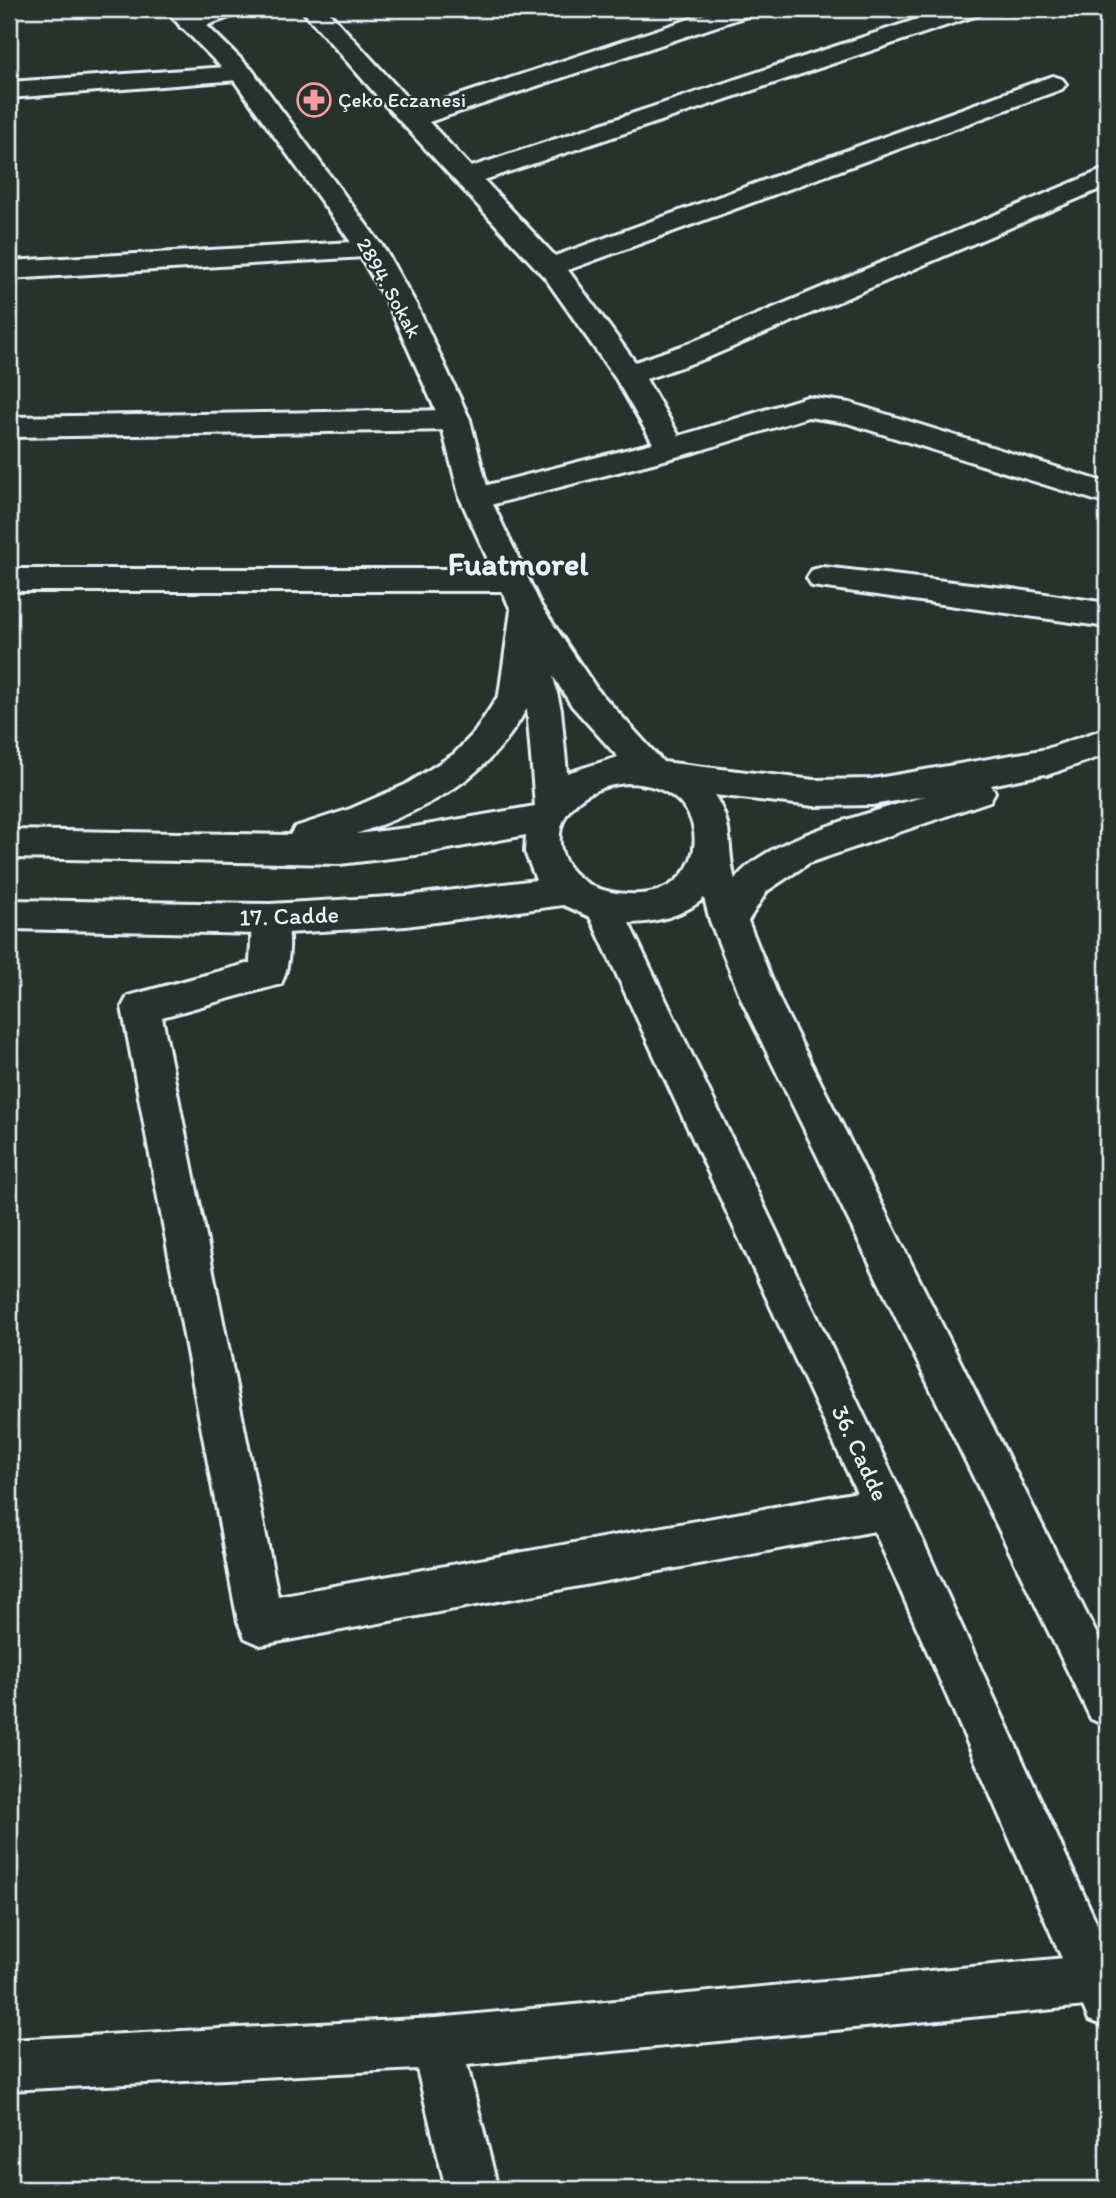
<svg xmlns="http://www.w3.org/2000/svg" width="1116" height="2198" viewBox="0 0 1116 2198" font-family="Itim,sans-serif">
<style>
.lines{fill:none;stroke-linecap:round;stroke-linejoin:round}
.street-casing{stroke:#e8f1f8;stroke-width:6}
.secondary-casing{stroke:#e8f1f8;stroke-width:6}
.street{fill:#26332d;fill-rule:evenodd}
.secondary{fill:#26332d;fill-rule:evenodd}
.labels{text-anchor:middle;stroke-width:5;stroke-linejoin:round;paint-order:stroke}
.far-poi-label{font-size:21px;fill:#e8f1f8;stroke:#26332d;text-anchor:start}
.far-street-label{font-size:21px;fill:#e8f1f8;stroke:#26332d}
.street-label{font-size:24px;fill:#e8f1f8;stroke:#26332d}
.district-label{font-size:32px;font-weight:bold;fill:#e8f1f8;stroke:#26332d}
</style>
<rect width="100%" height="100%" fill="#26332d"/>
<filter id="ink" filterUnits="userSpaceOnUse"><feTurbulence type="fractalNoise" baseFrequency=".0143" numOctaves="2"/><feDisplacementMap in="SourceGraphic" scale="14" xChannelSelector="R" yChannelSelector="G"/><feConvolveMatrix kernelMatrix="1 2 1 2 8 2 1 2 1" color-interpolation-filters="sRGB"/></filter>
<g filter="url(#ink)">
<g class="lines">
<defs>
<g id="street">
<path d="M206,9H241L238,14L199,28L190,30L181,28L178,23L181,18Z"/>
<path d="M301,9H326L417,109L720,9H756L753,14L429,122L471,167L948,9H984L981,14L484,180L555,256L1044,79L1053,76L1062,79L1066,84L1062,89L568,270L635,362L687,344L1107,168V186L707,358L646,379L679,436L807,397L850,403L1107,483V504L847,423L808,417L695,452L475,509L464,505L460,498L464,491L653,443L616,379L546,279L387,107Z"/>
<path d="M242,66L251,69L255,74L251,79L9,98V82Z"/>
<path d="M371,241L381,244L385,250L381,256L9,279V261Z"/>
<path d="M455,410L466,413L470,420L466,427L455,430L9,437V417Z"/>
<path d="M823,567L1005,588L1107,603V627L812,586L807,578L812,570Z"/>
<path d="M9,569H511L522,572L527,580L522,588L511,591H9Z"/>
<path d="M1107,728V754L1047,775L1035,771L1030,762L1035,753Z"/>
<path d="M270,904L283,909C292,928 291,965 281,984L162,1017L278,1596L886,1487L901,1493L908,1508L901,1523L886,1529L261,1645L245,1638L238,1622L122,1007L128,996L250,963L252,919L257,909Z"/>
<path d="M1096,1955L1107,1960V2000L1096,2005L467,2065L498,2189H446L417,2069L9,2090V2040L436,2018Z"/>
</g>
<path id="secondary" d="M164,9H190L251,69L385,250L417,306L470,420L490,498L541,606L596,688L663,762L814,780L872,779L1047,749L1059,753L1064,762L1059,771L991,785L995,792L990,801L809,863L767,891L748,921L781,1003L1107,1655V1726L1091,1719L743,1003L710,921L704,898C685,915 655,923 629,923L901,1493L1107,1946V2027L1089,2020L871,1523L590,917L563,905L406,926L270,934L9,929V900L270,904L406,896L536,880L525,852L526,835L415,855L340,864L9,858V830L290,835L295,827L350,809L405,785L454,754L474,733L499,695L511,610L460,498L440,420L389,306L358,252L233,79ZM553,676L572,706L618,757L567,773L561,710ZM527,708L535,806L415,827L356,834C430,808 488,779 527,708ZM627,783C718,784 712,891 640,894C540,899 531,791 627,783ZM714,795L814,806L872,805L925,796C876,812 763,838 735,880C726,847 735,825 714,795Z"/>
</defs>
<!-- street casing -->
<use href="#street" class="street-casing"/>
<!-- secondary casing -->
<use href="#secondary" class="secondary-casing"/>
<!-- street -->
<use href="#street" class="street"/>
<!-- secondary -->
<use href="#secondary" class="secondary"/>
</g>
</g>
<!-- icons -->
<defs>
<symbol id="pharmacy-ring" viewBox="-11 -11 22 22"><circle r="9.5" fill="#26332d" stroke="#ff9aa2" stroke-width="1.5"/><path d="M-2-6h4v4h4v4h-4v4h-4v-4h-4v-4h4Z" fill="#ff9aa2"/></symbol>
</defs>
<g fill-rule="evenodd">
<use href="#pharmacy-ring" x="295" y="81" width="38" height="38"/>
</g>
<g class="labels">
<!-- far-poi labels -->
<g class="far-poi-label">
<text x="338" y="107">Çeko Eczanesi</text>
</g>
<!-- far-street labels -->
<g class="far-street-label">
<text transform="translate(389 288) rotate(61)" y="7">2894. Sokak</text>
</g>
<!-- street labels -->
<g class="street-label">
<text transform="translate(289 916) rotate(-2)" y="8">17. Cadde</text>
<text transform="translate(860 1453) rotate(65)" y="8">36. Cadde</text>
</g>
<!-- district labels -->
<g class="district-label">
<text x="518" y="575">Fuatmorel</text>
</g>
</g>
<!-- margin -->
<rect width="1116" height="2198" fill="none" stroke="#26332d" stroke-width="35"/>
<rect x="18" y="18" width="1081" height="2163" fill="none" stroke="#e8f1f8" stroke-width="2.5" filter="url(#ink)"/>
</svg>
